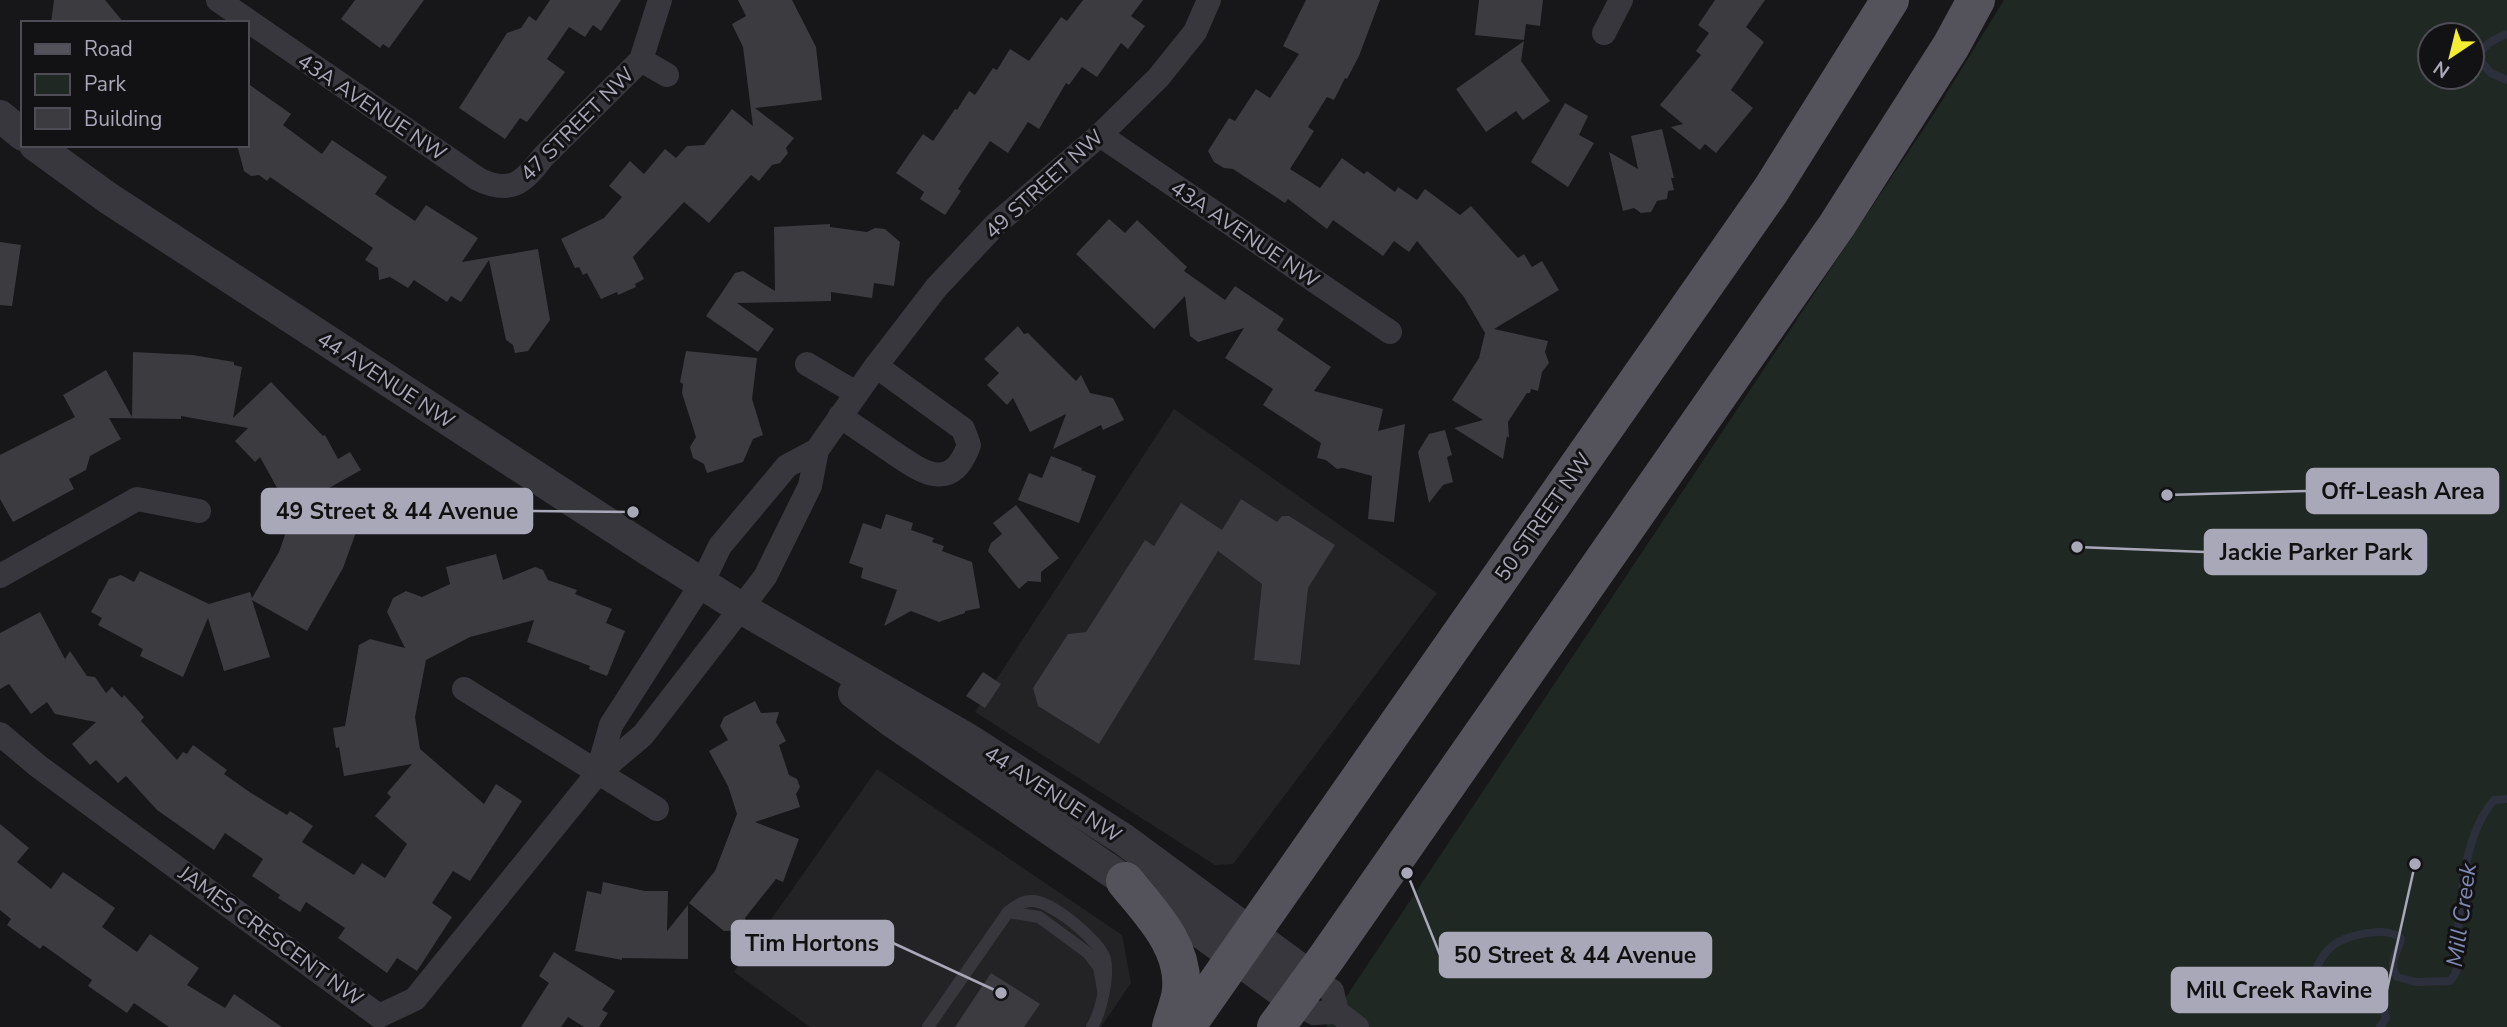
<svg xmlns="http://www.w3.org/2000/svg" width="2507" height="1027" viewBox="0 0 2507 1027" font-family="'Nunito Sans',sans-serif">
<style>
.built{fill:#232225}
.green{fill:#202823;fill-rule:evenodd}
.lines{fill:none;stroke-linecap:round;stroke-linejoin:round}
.stream{stroke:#2c303c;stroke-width:8}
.building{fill:#3c3b40}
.service{stroke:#38373d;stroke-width:12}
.minor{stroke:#38373d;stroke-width:24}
.tertiary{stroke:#38373d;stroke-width:32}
.primary{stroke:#54535c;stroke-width:38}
.labels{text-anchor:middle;stroke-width:6;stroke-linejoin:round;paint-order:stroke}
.street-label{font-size:21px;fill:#a8a8b8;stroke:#121113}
.water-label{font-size:23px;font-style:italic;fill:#7f8ab3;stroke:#121113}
.leader{fill:none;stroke:#a8a8b8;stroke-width:2.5}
.callout-dot{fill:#a8a8b8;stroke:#121113;stroke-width:2.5}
.callout{fill:#a8a8b8;stroke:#a8a8b8;stroke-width:2.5}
.callout-label{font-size:23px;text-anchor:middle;font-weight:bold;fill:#111}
</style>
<rect width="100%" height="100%" fill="#171618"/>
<!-- built -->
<g class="built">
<path d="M1174,409L1437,593L1233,864L1215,865L975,712Z"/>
<path d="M877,769L1122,935L1131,983L1101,1027H810L734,972Z"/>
</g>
<!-- green -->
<path class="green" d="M2004,0H2507V1027H1326L1935,112ZM2430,35H2472V77H2430Z"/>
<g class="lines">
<!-- stream -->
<g class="stream">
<path d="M2507,34C2494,39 2482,45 2478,59L2491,73L2507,80"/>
<path d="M2380,1027L2386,1018L2383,1008C2361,998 2335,1019 2316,1002C2308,982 2318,956 2335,944C2347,935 2390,925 2401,939C2397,954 2388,963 2397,977L2416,982L2450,981C2463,968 2457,948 2458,930C2462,887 2465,834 2494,800L2507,799"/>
</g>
</g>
<!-- building -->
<g class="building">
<path d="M54,0H105L124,23H51Z"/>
<path d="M355,0H424L389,48L383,44L380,48L341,19Z"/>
<path d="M550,0H621L601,31L593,25L585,37L569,27L547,59L565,72L527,122L520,118L505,139L459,108L507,33L521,28L529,16L536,21Z"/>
<path d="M738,0H792L816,47L822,100L755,108L794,138L786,148L788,153L780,163L772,165L759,181L751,175L709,223L684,202L633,257L644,279L635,284L636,287L618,295L617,292L601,299L587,273L583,275L579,267L575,268L561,239L604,218L622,197L609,186L630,161L644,174L665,149L676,158L687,146L704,145L732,109L753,126L743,47L732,24L746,16Z"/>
<path d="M1083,0H1143L1131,16L1145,26L1128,49L1121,43L1097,77L1082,67L1069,85L1066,83L1039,129L1028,122L1008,153L990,141L958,189L961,191L945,215L920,199L924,192L896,173L923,134L933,141L955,109L957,110L969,91L975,95L993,68L997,70L1010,49L1029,61L1061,17L1067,21Z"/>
<path d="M1306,0H1380L1359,56L1347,79L1345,78L1334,100L1327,97L1308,127L1314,131L1290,169L1320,188L1342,158L1364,174L1367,171L1395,192L1398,187L1417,200L1425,189L1460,215L1471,206L1518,258L1524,254L1532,267L1542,261L1559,290L1494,329L1548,341L1545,352L1549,363L1542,372L1538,391L1531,389L1530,393H1527L1508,422L1509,438L1507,436L1503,459L1454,428L1483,420L1452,400L1479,358L1485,333L1464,297L1417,241L1409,252L1394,241L1383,256L1333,220L1327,229L1288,199L1285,203L1233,169L1224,168L1214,162L1208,151L1229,118L1235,121L1256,89L1270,98L1299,54L1283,46Z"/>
<path d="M1479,0H1543L1540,26L1526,24L1524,40L1475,35Z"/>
<path d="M1715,0H1765L1746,27L1764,42L1731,90L1753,108L1716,153L1705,144L1700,150L1671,127L1683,124L1660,105L1701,55L1696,51L1709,33L1698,25Z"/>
<path d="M1524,41L1521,61L1550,101L1523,120L1516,111L1486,132L1456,89Z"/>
<path d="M247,83L291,114L283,125L322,154L332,140L387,177L375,194L415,221L426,205L478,238L462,262L538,249L550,320L528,351L515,353L513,345L506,340L489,260L461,302L451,296L447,302L414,280L408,288L390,277L379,280L378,268L365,260L373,248L270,177L267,181L259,175L251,176L244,171L237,145H247Z"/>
<path d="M1565,103L1588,116L1579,135L1594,143L1568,187L1531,162Z"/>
<path d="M1662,129L1674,178H1671L1674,190L1668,191L1667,199L1657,201L1651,212L1641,213L1634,208L1623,211L1609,152L1638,169L1631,136Z"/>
<path d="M1109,219L1125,233L1137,220L1187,267L1184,271L1225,300L1235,286L1284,319L1277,330L1331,367L1314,391L1383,409L1378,431L1405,424L1394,522L1368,519L1372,476L1343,468L1337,469L1326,460L1317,458L1321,443L1263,405L1273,389L1225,358L1244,328L1198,342L1190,336L1185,296L1154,329L1076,254Z"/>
<path d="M830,224V227L867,232L875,228L885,229L900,242L894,286L874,283L872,298L831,292V301L737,303L774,329L758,352L706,316L735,273L743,271L775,291L774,227Z"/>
<path d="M0,242L21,245L12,306L0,305Z"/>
<path d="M1018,326L1024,334L1028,333L1076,381L1081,375L1090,393L1113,398L1124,420L1103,430L1101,425L1053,449L1066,414L1030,432L1013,398L1007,405L987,385L999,373L984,359Z"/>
<path d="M686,351L757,358L752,399L763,435L753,439L743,462L707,473L704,464L693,458L690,447L696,437L682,393L683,384L680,382Z"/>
<path d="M133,352L193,355L234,362V365L242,367L233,418L271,382L323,436L325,435L338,459L350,452L361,470L306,501L346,515L345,518L359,524L343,568L307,631L252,600L270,657L224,671L208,618L183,677L140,656L143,649L98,625L102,618L91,612L109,579L121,575L134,582L140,571L209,604L250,592L252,598L279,552L292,515L260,457L255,462L235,441L248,428L181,416V419L109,418L121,439L90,456L86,470L69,479L74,489L13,522L0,499V455L75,417L63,395L106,370L132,417Z"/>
<path d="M1445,430L1452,455L1447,457L1453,482L1443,485L1429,503L1418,452L1429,434Z"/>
<path d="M1051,456L1082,468L1081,470L1096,476L1079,523L1018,500L1029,473L1042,478Z"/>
<path d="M1241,499L1277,522L1282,516H1289L1335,545L1308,588L1300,665L1254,660L1262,584L1218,551L1099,744L1038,706L1033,688L1068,634L1086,632L1145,540L1154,546L1181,503L1222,530Z"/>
<path d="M1016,505L1059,558L1041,572V582L1028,581L1019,589L988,551L991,543L1002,534L993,523Z"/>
<path d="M886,514L913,523L911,530L934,538L932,542L944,546L942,551L972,562L980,608L965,611V613L939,622L911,611L884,626L897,590L861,578L863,568L849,563L863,523L881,529Z"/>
<path d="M496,554L503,580L535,567L543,570L548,580L577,590L575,594L612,609L606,623L625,631L607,676L589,669L590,666L527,642L534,620L470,637L426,660L415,717L420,749L484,804L496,784L522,801L470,881L453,871L432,903L452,917L417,971L397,958L387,973L338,938L345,928L306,902L300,912L278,898L280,895L252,876L263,859L225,833L214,850L157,810L126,776L118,783L96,760L90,765L72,744L96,722L55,714L47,702L31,714L9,684L0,689V633L40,612L65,659L70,651L87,676L95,677L106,693L112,687L122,698L124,695L144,717L141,721L177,760L183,752L187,754L193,745L227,770L224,774L251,793L287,815L290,811L313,826L302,842L354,875L362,863L385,878L407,844L375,816L391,797L387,793L412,764L344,776L339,747L336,748L333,728L345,726L359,645L370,639L405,648L387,612L393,598L406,591L422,597L450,584L446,567Z"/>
<path d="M983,672L1001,684L985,708L966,696Z"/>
<path d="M755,701L761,713L779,712L776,722L786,741L779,745L789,775L797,779L800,787L796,794L800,807L755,822L799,839L783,882L776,879L745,918L747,930L724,931L689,903L715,871L737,814L728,786L709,751L728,740L720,726L724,717Z"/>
<path d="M0,824L29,848L17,862L51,889L63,872L115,908L102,927L137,952L150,934L199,968L187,985L225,1008L234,994L282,1027H169L134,1003L127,1013L88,986L92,980L43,945L40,949L7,925L11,919L0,910Z"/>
<path d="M603,882L645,891H668L667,931L688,905V959L622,958V960L575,951L587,891L601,894Z"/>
<path d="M554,952L615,991L602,1010L608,1013L599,1027H584L568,1017L561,1027H521L549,983L539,976Z"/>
<path d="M991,973L1040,1004L1024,1027H955Z"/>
</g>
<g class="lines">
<!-- service -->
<g class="service">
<path d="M1008,912C1015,906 1022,901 1031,901C1051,900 1100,941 1105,959C1109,977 1101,1012 1092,1027"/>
<path d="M928,1027L1008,912L1039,917L1088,953L1099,967L1103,990"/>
</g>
<!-- minor -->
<g class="minor">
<path d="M218,0L478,179C510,195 523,183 543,157L641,60L660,0"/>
<path d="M1604,33L1621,0"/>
<path d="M641,60L667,75"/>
<path d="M1100,135L1390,332"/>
<path d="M807,364L856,393"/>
<path d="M840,416C857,428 874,439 891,451C922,472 951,494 969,445L963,429L876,366"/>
<path d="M0,576L137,499L199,511"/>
<path d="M464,689L657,809"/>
<path d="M0,734L38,766L379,1016L415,999L597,774L643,735L765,577L810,486L817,450L876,366L936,288L996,224L1100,135L1158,78L1195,32L1209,0"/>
<path d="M597,774L611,725L702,583L720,546L787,466L817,450"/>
<path d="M1312,978L1332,991L1337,1012"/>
<path d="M1295,1001L1314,1013L1337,1012L1357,1027"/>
</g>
<!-- tertiary -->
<g class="tertiary">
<path d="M0,116L23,135"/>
<path d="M35,145L108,198L650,551L741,608L966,738L1123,839L1312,978"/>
<path d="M854,693L890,720L1206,936L1295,1001"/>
</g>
<!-- primary -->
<g class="primary">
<path d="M1125,881C1150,912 1185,946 1181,990C1180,1002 1174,1015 1171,1027"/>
<path d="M1186,1027L1771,190L1890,0"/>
<path d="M1276,1027L1327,957L1837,225L1951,46L1976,0"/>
</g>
</g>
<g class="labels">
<!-- street labels -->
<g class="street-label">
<text transform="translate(372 107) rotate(34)" y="7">43A AVENUE NW</text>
<text transform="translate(577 124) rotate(-45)" y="7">47 STREET NW</text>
<text transform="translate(1044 184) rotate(-42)" y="7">49 STREET NW</text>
<text transform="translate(1245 234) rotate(34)" y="7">43A AVENUE NW</text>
<text transform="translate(386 380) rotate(33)" y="7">44 AVENUE NW</text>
<text transform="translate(1543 517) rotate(-55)" y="7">50 STREET NW</text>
<text transform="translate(1053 794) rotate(33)" y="7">44 AVENUE NW</text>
<text transform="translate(271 936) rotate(36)" y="7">JAMES CRESCENT NW</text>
</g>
<!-- water labels -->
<g class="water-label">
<text transform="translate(2461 915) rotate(-82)" y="8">Mill Creek</text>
</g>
</g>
<!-- callouts -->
<path class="leader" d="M2167 495L2307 491M633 512L532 511M2077 547L2205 552M1001 993L893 943M1407 873L1440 955M2415 864L2387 990"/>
<g class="callout-dot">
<circle cx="2167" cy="495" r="7"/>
<circle cx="633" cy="512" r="7"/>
<circle cx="2077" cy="547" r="7"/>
<circle cx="1001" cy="993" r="7"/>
<circle cx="1407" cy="873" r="7"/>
<circle cx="2415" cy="864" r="7"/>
</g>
<g class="callout">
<rect x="2307" y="469" width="191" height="44" rx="7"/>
<rect x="262" y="489" width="270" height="44" rx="7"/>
<rect x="2205" y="530" width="221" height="44" rx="7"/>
<rect x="732" y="921" width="161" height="44" rx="7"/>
<rect x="1440" y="933" width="271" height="44" rx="7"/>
<rect x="2172" y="968" width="215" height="44" rx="7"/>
</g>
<g class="callout-label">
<text x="2403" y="499">Off-Leash Area</text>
<text x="397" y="519">49 Street &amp; 44 Avenue</text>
<text x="2316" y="560">Jackie Parker Park</text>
<text x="812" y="951">Tim Hortons</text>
<text x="1575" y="963">50 Street &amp; 44 Avenue</text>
<text x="2279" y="998">Mill Creek Ravine</text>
</g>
<!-- legend -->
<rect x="21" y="21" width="228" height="126" fill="#121113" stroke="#4e4d55" stroke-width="2"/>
<rect x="35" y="44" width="35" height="10" fill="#54535c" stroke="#4e4d55" stroke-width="2"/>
<text x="84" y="56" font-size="21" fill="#a8a8b8">Road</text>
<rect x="35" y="74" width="35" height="21" fill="#202823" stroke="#4e4d55" stroke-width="2"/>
<text x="84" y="91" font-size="21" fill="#a8a8b8">Park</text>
<rect x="35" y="108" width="35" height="21" fill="#3c3b40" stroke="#4e4d55" stroke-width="2"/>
<text x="84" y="126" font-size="21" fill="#a8a8b8">Building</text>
<!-- north arrow -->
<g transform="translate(2451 56) rotate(215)"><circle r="33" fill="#121113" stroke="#4e4d55" stroke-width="2"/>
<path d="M0-5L12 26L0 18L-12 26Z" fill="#f4ee32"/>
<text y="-10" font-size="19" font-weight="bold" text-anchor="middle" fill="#a8a8b8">N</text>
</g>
</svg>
